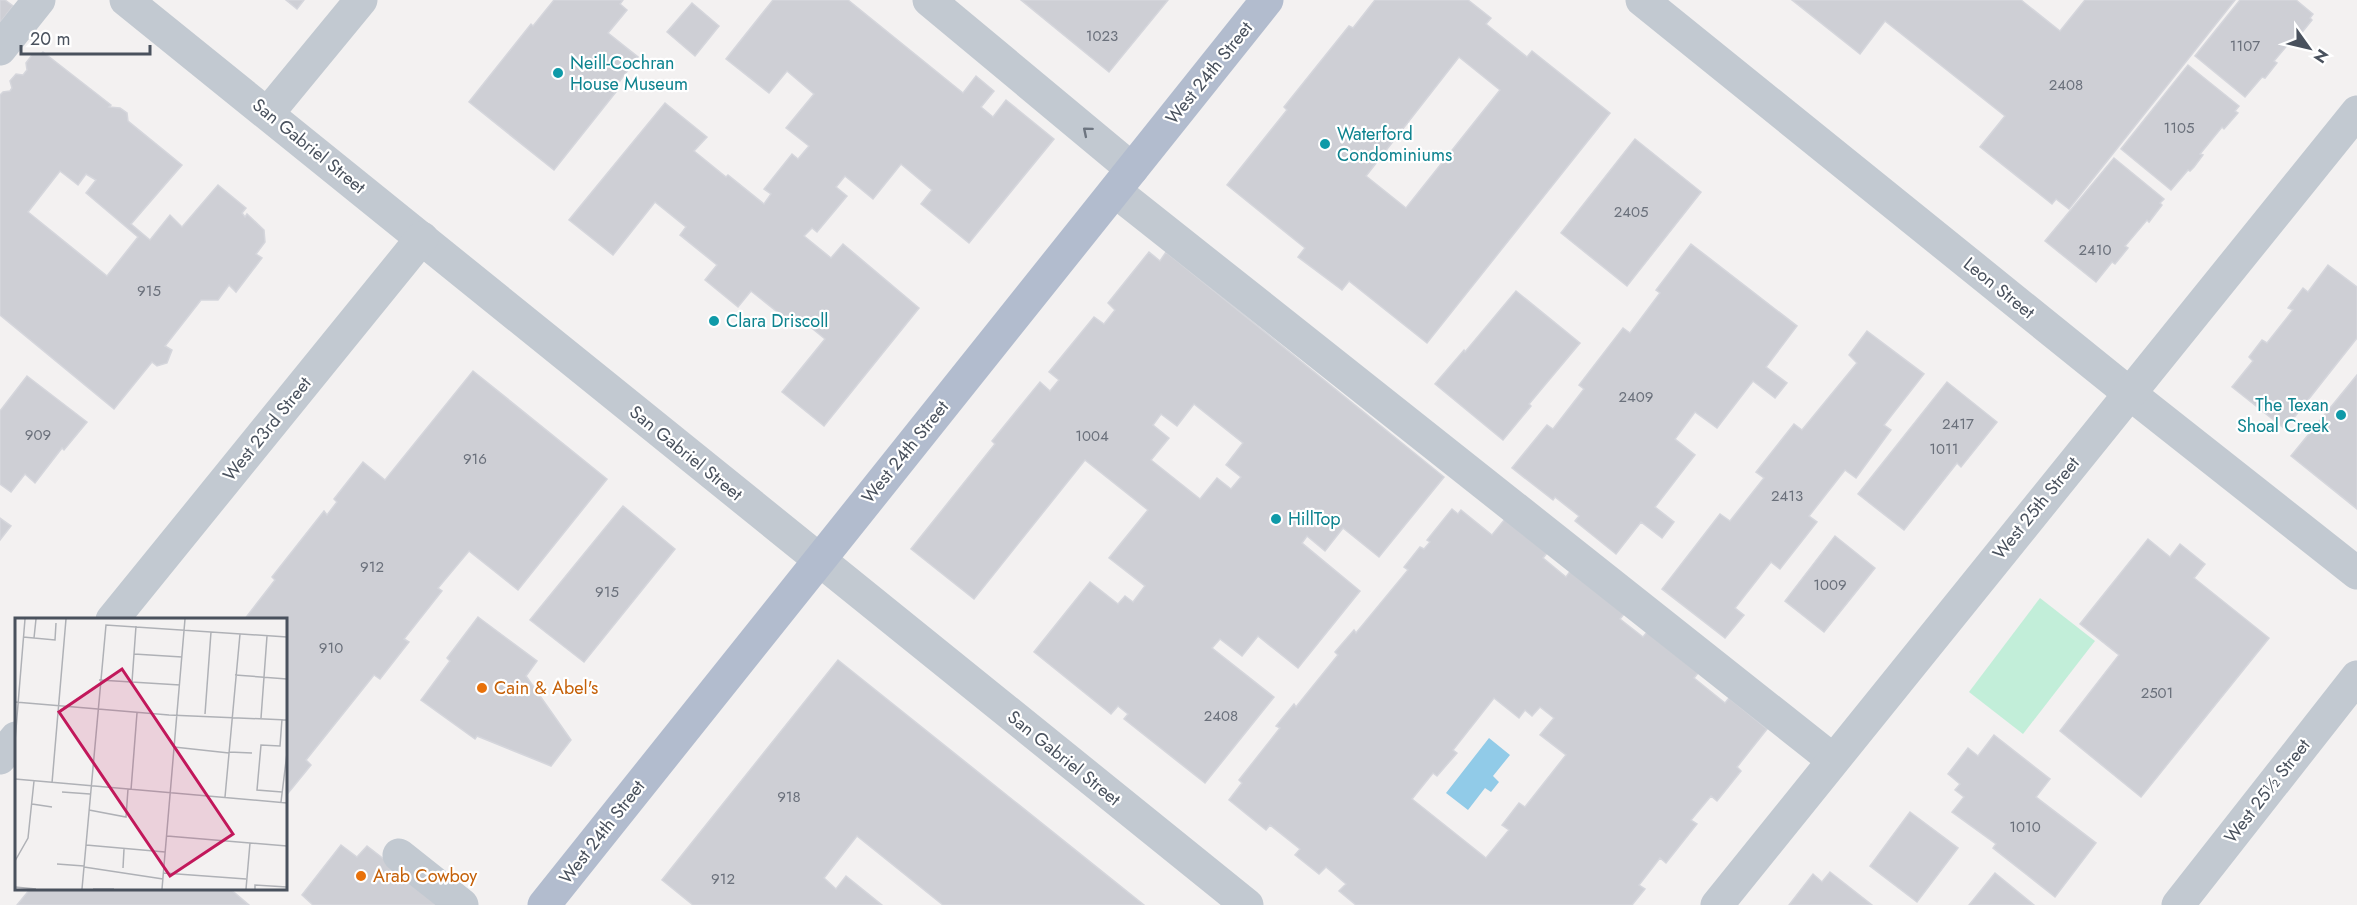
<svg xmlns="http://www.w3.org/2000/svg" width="2357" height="905" viewBox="0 0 2357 905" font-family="Jost,sans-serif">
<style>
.green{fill:#c2eed9}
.water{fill:#91cbe8}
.building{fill:#cecfd5;stroke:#d5d6dc;stroke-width:1.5;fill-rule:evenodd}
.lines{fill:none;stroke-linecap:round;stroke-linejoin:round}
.minor{stroke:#c2c9d1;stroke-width:33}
.major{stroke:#b2bcce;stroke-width:33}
.oneway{stroke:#6d7580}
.culture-dot{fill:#0f9aa8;stroke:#fff;stroke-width:2}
.food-dot{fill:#e8710a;stroke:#fff;stroke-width:2}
.labels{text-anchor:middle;stroke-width:4.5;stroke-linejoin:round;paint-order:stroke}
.number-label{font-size:15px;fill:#6a707b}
.culture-label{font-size:18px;fill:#0d838f;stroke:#fff;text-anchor:start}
.street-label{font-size:18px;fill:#49515d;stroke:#fff}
.food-label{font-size:18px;fill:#c56008;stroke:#fff;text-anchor:start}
.inset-road{fill:none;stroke:#afb1b6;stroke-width:1.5}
.view{fill:#c2185b;fill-opacity:0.15;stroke:#c2185b;stroke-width:3}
.inset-edge{fill:none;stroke:#49515d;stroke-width:3}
</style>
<rect width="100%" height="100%" fill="#f3f1f1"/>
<!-- green -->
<path class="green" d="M2040,598L2095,641L2023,734L1969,692Z"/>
<!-- water -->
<path class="water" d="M1489,738L1510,755L1493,776L1499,782L1491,792L1485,788L1468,810L1446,793Z"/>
<!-- building -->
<g class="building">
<path d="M0,0H5L13,6L0,23Z"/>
<path d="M286,0H304L297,9Z"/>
<path d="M554,0H623L620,4L627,10L608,33L638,57L613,90L616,92L554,170L469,102L531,24L533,26Z"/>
<path d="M773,0H848L963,93L976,76L994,91L981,107L993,117L1006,100L1054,139L969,243L921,204L932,190L901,164L873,199L845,176L836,187L847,196L817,232L812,228L804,236L831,258L843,244L919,308L824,426L782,392L825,339L797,316L791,323L751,291L738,307L705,280L717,265L680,235L686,227L655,202L613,255L569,220L665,103L707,137L694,151L726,177L728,175L764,204L771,194L764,189L792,154L798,159L809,146L786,128L814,94L787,71L769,93L726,59Z"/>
<path d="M1021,0H1168L1109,72Z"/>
<path d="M1375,0H1468L1491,18L1486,24L1527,57L1532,51L1610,113L1427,343L1349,281L1342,290L1298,257L1305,248L1227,185L1287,110L1284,107L1349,26L1353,28ZM1459,57L1500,90L1406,208L1366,176Z"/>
<path d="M1792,0H2021L2060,31L2085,0H2235L2069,209L2056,199L2052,204L1980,147L2005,116L1885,21L1860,54Z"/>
<path d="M2240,0H2296L2313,14L2310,18L2312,20L2299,36L2296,35L2274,61L2277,63L2265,78L2262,77L2245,97L2195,56Z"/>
<path d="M692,3L719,26L695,56L667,32Z"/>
<path d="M43,52L111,105L109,107L120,108L127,113L128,121L182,165L131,224L150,240L170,215L182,227L218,185L246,208L242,213L245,217L247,214L264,230L265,242L256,254L262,258L236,292L229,285L218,300H201L165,346L172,350L167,363L157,366L152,362L114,409L0,315V95L3,92L10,91L12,88L10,81L16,74L23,75L27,70L26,63L32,55H40ZM60,171L78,185L86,174L96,180L86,193L138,237L107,276L28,212Z"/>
<path d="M2188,65L2239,106L2235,111L2238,113L2224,129L2222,127L2200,154L2203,155L2194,167L2190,171L2188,170L2171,190L2121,149Z"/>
<path d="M1635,139L1701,192L1627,286L1561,233Z"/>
<path d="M2114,158L2164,199L2160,203L2162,205L2149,222L2147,220L2125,246L2128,248L2115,264L2112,262L2096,282L2045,241Z"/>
<path d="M1691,244L1797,326L1766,367L1787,383L1775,398L1753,381L1717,428L1695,412L1675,439L1695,455L1655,507L1674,522L1662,538L1641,522L1616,554L1575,521L1579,516L1555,497L1553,500L1512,468L1547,425L1553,429L1584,389L1579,385L1623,328L1630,333L1660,293L1656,290Z"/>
<path d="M1149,252L1160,261L1166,252L1444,477L1379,557L1343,528L1325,551L1307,536L1302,543L1360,591L1298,668L1258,636L1242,656L1220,639L1212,648L1274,697L1205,783L1124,719L1128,714L1118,706L1111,714L1034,652L1090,582L1118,604L1125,596L1133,602L1145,586L1109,558L1148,510L1085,460L974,599L911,549L995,444L992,441L1040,382L1050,391L1059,380L1049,372L1094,317L1104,324L1115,310L1108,303ZM1194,404L1243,443L1226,465L1241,477L1231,489L1217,478L1200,499L1151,460L1169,438L1153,425L1161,414L1177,426Z"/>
<path d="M2328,265L2357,287V338L2285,429L2232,387L2253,361L2249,357L2262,340L2267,343L2293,310L2288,308L2303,288L2308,292Z"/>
<path d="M1516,291L1580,343L1529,404L1531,406L1503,440L1435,384L1464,350L1465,352Z"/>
<path d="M1867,331L1924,374L1884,425L1891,430L1856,478L1845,470L1809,516L1817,522L1780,569L1771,562L1735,608L1744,615L1725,638L1662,589L1720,514L1730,521L1764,478L1756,472L1794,424L1802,430L1857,363L1849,355Z"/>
<path d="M473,371L607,479L518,590L469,551L438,588L442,591L404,639L409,642L380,679L374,675L306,760L311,765L285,797V620H244L275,580L272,577L324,511L327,515L337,502L334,499L363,462L385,480Z"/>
<path d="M2357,375V509L2291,456Z"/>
<path d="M27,376L87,422L64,450L62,448L35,483L25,474L11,492L0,484V411Z"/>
<path d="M1947,382L1997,422L1961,467L1957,463L1904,530L1858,494Z"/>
<path d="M623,506L675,549L584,662L530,620Z"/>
<path d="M1452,509L1458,514L1461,510L1492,535L1505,519L1547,553L1543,558L1566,577L1571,570L1624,614L1620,619L1643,637L1647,632L1698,673L1694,678L1725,703L1729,698L1767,729L1737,767L1741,771L1717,801L1711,796L1691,820L1697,824L1666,863L1660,858L1639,885L1645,889L1632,905H1356L1339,891L1346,884L1326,867L1319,874L1295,855L1300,849L1270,825L1266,830L1229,800L1242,783L1239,780L1280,728L1276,726L1294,704L1296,707L1338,655L1335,652L1354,630L1356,633L1408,570L1404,567L1420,547L1424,549L1430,542L1427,540ZM1494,698L1519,718L1525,710L1532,716L1540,707L1554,718L1540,735L1566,755L1525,807L1519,803L1502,825L1509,830L1486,858L1412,799L1433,773L1437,776L1457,753L1453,750Z"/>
<path d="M0,518L11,526L0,540Z"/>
<path d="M1835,536L1875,568L1824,632L1785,601Z"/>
<path d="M2148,539L2170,557L2180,544L2205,564L2194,578L2269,638L2141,797L2060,731L2119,655L2080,624Z"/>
<path d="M478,617L537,661L526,676L571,740L551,766L477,736L475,739L421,700L450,661L447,658Z"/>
<path d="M838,660L1144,905H943L857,836L824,878L836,889L846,876L882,905H693L662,880Z"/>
<path d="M1994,735L2050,779L2036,797L2096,843L2055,897L1993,848L1996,844L1952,812L1964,797L1955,790L1960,784L1948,774L1968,748L1978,756Z"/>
<path d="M1910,812L1958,848L1917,902L1870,866Z"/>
<path d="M341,845L357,857L367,846L443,905H313L302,895Z"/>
<path d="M1830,872L1872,905H1789L1813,874L1822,882Z"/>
<path d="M1995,873L2034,905H1969Z"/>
<path d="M31,888H229L249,905H17Z"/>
</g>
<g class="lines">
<!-- minor -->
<g class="minor">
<path d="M126,0L1247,905"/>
<path d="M929,0L1132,169"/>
<path d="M1642,0L2129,393L2357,573"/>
<path d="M0,49L39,0"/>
<path d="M268,113L361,0"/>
<path d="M1115,191L1833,760"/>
<path d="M112,620L422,238"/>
<path d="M0,758L16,738"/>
<path d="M399,855L462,905"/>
<path d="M1717,905L2357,112"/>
<path d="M2178,905L2357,677"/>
</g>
<!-- major -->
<path class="major" d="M544,905L1267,0"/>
</g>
<!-- one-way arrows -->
<defs><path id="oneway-chevron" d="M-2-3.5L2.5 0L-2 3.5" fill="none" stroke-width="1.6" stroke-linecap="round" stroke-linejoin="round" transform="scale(1.5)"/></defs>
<use class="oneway" href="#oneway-chevron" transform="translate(1087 131) rotate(-140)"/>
<!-- markers -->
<g class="culture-dot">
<circle cx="558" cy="73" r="6"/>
<circle cx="1325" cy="144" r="6"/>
<circle cx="714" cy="321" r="6"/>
<circle cx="2341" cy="415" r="6"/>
<circle cx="1276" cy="519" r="6"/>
</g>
<g class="food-dot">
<circle cx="482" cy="688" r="6"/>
<circle cx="361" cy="876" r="6"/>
</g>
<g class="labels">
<!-- number labels -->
<g class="number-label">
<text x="1102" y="41">1023</text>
<text x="2245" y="51">1107</text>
<text x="2066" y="90">2408</text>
<text x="2179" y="133">1105</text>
<text x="1631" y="217">2405</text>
<text x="2095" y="255">2410</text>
<text x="149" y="296">915</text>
<text x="1636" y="402">2409</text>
<text x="1958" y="429">2417</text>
<text x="38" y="440">909</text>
<text x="1092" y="441">1004</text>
<text x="1944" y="454">1011</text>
<text x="475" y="464">916</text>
<text x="1787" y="501">2413</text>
<text x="372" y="572">912</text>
<text x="1830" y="590">1009</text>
<text x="607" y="597">915</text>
<text x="331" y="653">910</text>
<text x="2157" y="698">2501</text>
<text x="1221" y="721">2408</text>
<text x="789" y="802">918</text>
<text x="2025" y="832">1010</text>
<text x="723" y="884">912</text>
</g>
<!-- culture labels -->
<g class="culture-label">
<text x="570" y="69">Neill-Cochran<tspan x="570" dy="21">House Museum</tspan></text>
<text x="1337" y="140">Waterford<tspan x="1337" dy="21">Condominiums</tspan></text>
<text x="726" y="327">Clara Driscoll</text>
<text x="2329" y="411" text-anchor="end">The Texan<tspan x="2329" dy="21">Shoal Creek</tspan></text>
<text x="1288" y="525">HillTop</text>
</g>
<!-- street labels -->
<g class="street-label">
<text transform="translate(1209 73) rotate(-51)" y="6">West 24th Street</text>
<text transform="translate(309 146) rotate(39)" y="6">San Gabriel Street</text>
<text transform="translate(1999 288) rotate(39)" y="6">Leon Street</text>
<text transform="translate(267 429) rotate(-51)" y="6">West 23rd Street</text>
<text transform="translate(905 452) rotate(-51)" y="6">West 24th Street</text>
<text transform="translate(686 453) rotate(39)" y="6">San Gabriel Street</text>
<text transform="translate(2036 508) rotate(-51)" y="6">West 25th Street</text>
<text transform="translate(1064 758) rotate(39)" y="6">San Gabriel Street</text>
<text transform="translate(2267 791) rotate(-52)" y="6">West 25½ Street</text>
<text transform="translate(602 832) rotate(-52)" y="6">West 24th Street</text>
</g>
<!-- food labels -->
<g class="food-label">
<text x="494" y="694">Cain &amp; Abel's</text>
<text x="373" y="882">Arab Cowboy</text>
</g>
</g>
<!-- overview -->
<g transform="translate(15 618)">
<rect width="272" height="272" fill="#f3f1f1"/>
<path class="inset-road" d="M8,19L40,22L41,5M19,20L21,1M119,36L167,39M220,57L272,61M84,62L165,67M117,64L121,8M0,84L154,97L272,102M190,96L196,14M246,100L252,18M0,123L10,1M159,129L214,135M214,134L237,135M0,161L272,185M37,165L51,1M116,172L122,95M47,174L75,176M267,174L242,172L246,127L265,128L267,101M210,179L225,16M266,184L272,135M17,186L37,189M74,192L111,199L113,171M152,218L272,228M71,227L150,234M0,243L13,220L19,163M42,246L69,248M69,249L148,261M108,250L109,231M149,255L231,261M0,269L21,271M67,271L91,7L272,19M78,271H99M147,271L170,1M231,271L235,225M240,271V267L272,269"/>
<path class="view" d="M107,51L218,216L155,258L44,94Z"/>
<rect width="272" height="272" class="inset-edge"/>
</g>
<!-- north arrow -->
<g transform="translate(2309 48) rotate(124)" stroke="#ffffff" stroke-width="4.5" paint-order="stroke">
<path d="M0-4.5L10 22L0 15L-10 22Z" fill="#49515d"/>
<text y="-9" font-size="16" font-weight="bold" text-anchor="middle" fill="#49515d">N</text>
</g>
<!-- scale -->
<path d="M21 45v9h129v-9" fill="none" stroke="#49515d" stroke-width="3"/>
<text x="30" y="45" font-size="18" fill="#49515d" stroke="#ffffff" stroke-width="4.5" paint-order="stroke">20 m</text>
</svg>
